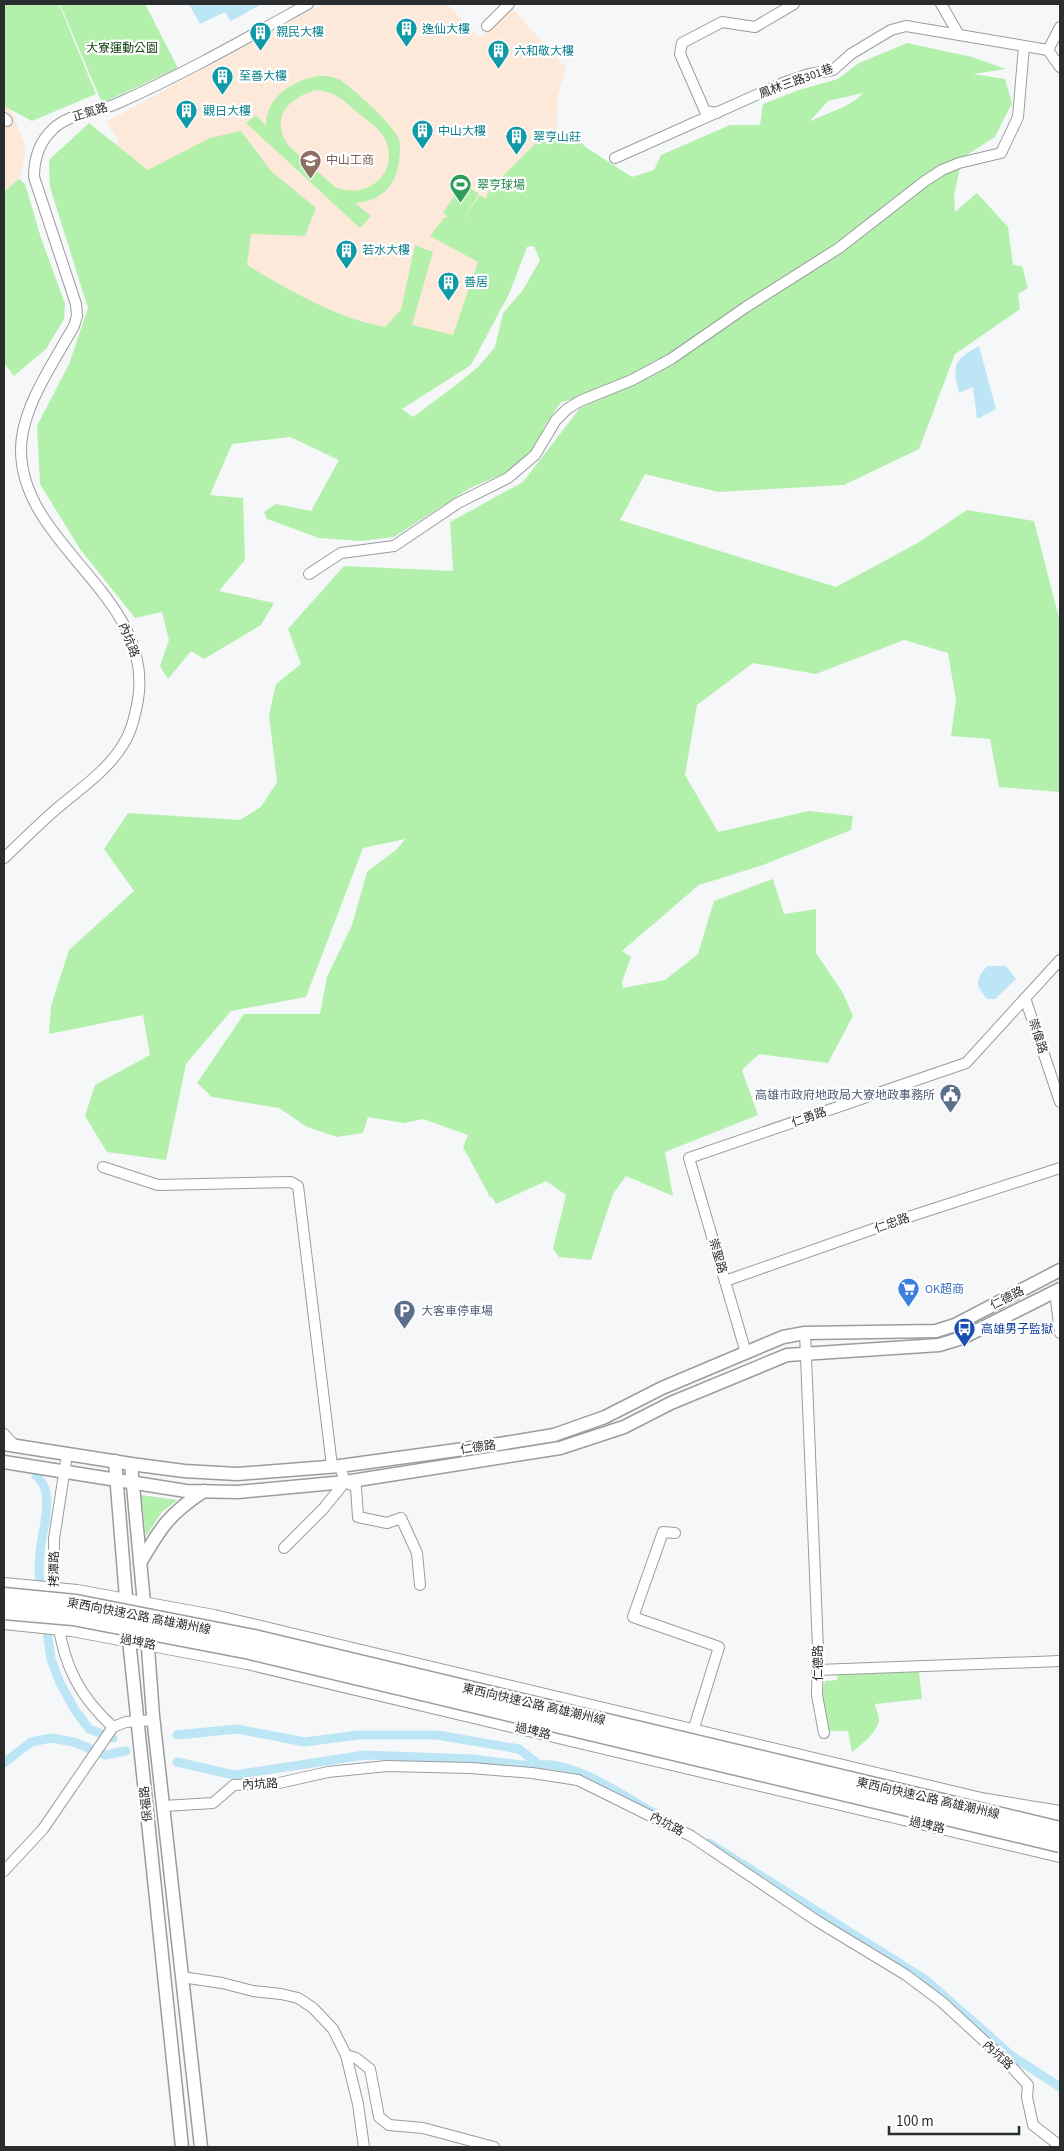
<svg xmlns="http://www.w3.org/2000/svg" width="1064" height="2151" viewBox="0 0 1064 2151" font-family="'Source Sans 3','Noto Sans TC',sans-serif">
<style>
.education{fill:#fde9d9}
.green{fill:#b3f0ab;fill-rule:evenodd}
.water{fill:#bce6f5}
.lines{fill:none;stroke-linecap:round;stroke-linejoin:round}
.canal{stroke:#bce6f5;stroke-width:9}
.minor-casing{stroke:#9b9c9e;stroke-width:12}
.tertiary-casing{stroke:#9b9c9e;stroke-width:15}
.secondary-casing{stroke:#9b9c9e;stroke-width:16}
.minor{stroke:#fff;stroke-width:10}
.tertiary{stroke:#fff;stroke-width:12}
.secondary{stroke:#fff;stroke-width:14}
.trunk-bridge-casing{stroke:#9b9c9e;stroke-width:19;stroke-linecap:butt}
.trunk-bridge{stroke:#fff;stroke-width:16}
.labels{text-anchor:middle;stroke-width:4.5;stroke-linejoin:round;paint-order:stroke}
.culture-label{font-size:12px;fill:#0d838f;stroke:#fff;text-anchor:start}
.park-label{font-size:12px;fill:#144110;stroke:#fff}
.street-label{font-size:12px;fill:#2b2c2d;stroke:#fff}
.education-label{font-size:12px;fill:#785e54;stroke:#fff;text-anchor:start}
.leisure-label{font-size:12px;fill:#27864d;stroke:#fff;text-anchor:start}
.service-label{font-size:12px;fill:#4e5e75;stroke:#fff;text-anchor:end}
.shop-label{font-size:12px;fill:#366cbe;stroke:#fff;text-anchor:start}
.transit-label{font-size:12px;fill:#164399;stroke:#fff;text-anchor:start}
</style>
<rect width="100%" height="100%" fill="#f5f7f9"/>
<!-- education -->
<g class="education">
<path d="M322,4H447L480,38L511,7L566,68L558,94L557,131L535,162L465,359L336,325L95,172L119,140L106,122Z"/>
<path d="M4,91L26,149L19,179L4,192Z"/>
</g>
<!-- green -->
<g class="green">
<path d="M4,4H59L96,94L32,121L4,106Z"/>
<path d="M60,4H145L178,68L102,103Z"/>
<path d="M907,43L972,57L1006,69L973,74L1005,79L1012,103L995,137L962,158L954,196L955,212L977,193L1008,227L1013,265L1022,266L1028,288L1018,294L1020,309L955,354L919,449L844,485L718,492L645,474L620,520L836,587L916,544L967,510L1034,521L1060,622V792L999,787L990,739L951,736L956,700L948,653L904,640L816,674L753,663L697,705L685,775L718,832L809,811L853,816L851,830L763,865L699,885L622,951L631,957L622,982L623,988L665,980L698,954L714,901L773,879L784,914L816,909V953L843,993L853,1016L828,1063L759,1054L742,1070L758,1115L665,1152L673,1196L626,1176L613,1194L591,1260L559,1257L553,1249L566,1195L546,1181L496,1204L492,1197H490L463,1147L468,1135L423,1119L404,1123L368,1117L363,1133L337,1137L307,1127L279,1108L212,1097L197,1083L244,1014H320L327,977L352,925L367,872L397,849L405,839L363,848L306,997L231,1011L186,1064L166,1160L107,1152L85,1116L95,1085L150,1055L143,1015L49,1034L51,1006L69,950L134,891L104,849L128,813L240,820L261,807L277,782L269,715L276,684L301,664L288,629L344,566L453,571L450,522L523,482L580,408L621,388L561,402L544,427L538,452L515,469L470,488L394,537L360,541L319,538L267,519L264,512L276,504L311,511L339,460L290,437L232,444L210,495L243,498L245,560L219,591L274,603L261,625L204,659L191,651L168,679L160,666L169,640L162,612L135,618L80,549L40,484L37,426L69,364L88,308L50,187L49,160L89,123L148,170L210,138L241,131L271,171L316,208L305,236L251,234L247,265C291,291 334,317 385,327L401,310L415,245L433,252L412,325L453,335L478,262L430,236L445,217L449,218L443,213L463,183L479,194L462,221L480,195L486,199L489,190L546,133H570L587,148L632,177L654,170L661,155L730,125H760L763,104L799,90L838,79L859,63ZM863,93C850,108 826,113 809,122L828,101ZM534,246L540,260L523,290L503,313L495,347L478,367L460,382L413,417L402,409L471,365L509,294L527,247Z"/>
<path d="M318,76C326,76 333,76 340,80C352,87 393,125 398,137C401,144 400,152 399,160C397,184 381,202 355,203L371,216L360,228L246,123L256,115L266,126C265,98 293,80 318,76ZM316,90C334,91 343,100 356,111C366,120 381,129 386,141C399,175 366,200 335,187L290,147C268,119 288,98 316,90Z"/>
<path d="M19,179L25,184L41,238L65,304L64,319L46,349L14,376L4,363V192Z"/>
<path d="M141,1495L177,1500L162,1512L146,1536Z"/>
<path d="M919,1672L922,1699L875,1704C876,1709 879,1716 879,1720C877,1733 862,1744 852,1752L848,1731H829L821,1698L825,1681L837,1680L838,1675Z"/>
</g>
<!-- water -->
<g class="water">
<path d="M189,4H262L231,21L225,12L200,24Z"/>
<path d="M979,346L996,409L977,419L973,387L959,393C952,364 954,360 979,346Z"/>
<path d="M987,966H1006L1016,979L995,999H987C975,984 975,981 987,966Z"/>
</g>
<g class="lines">
<!-- canal -->
<g class="canal">
<path d="M36,1476C55,1490 44,1524 41,1544C39,1559 38,1576 41,1591"/>
<path d="M46,1624L51,1659L60,1683L75,1710L89,1729L113,1738"/>
<path d="M177,1735L237,1729L305,1742L358,1735H437L519,1749L538,1764"/>
<path d="M177,1762L234,1775L365,1755L473,1759L530,1766C568,1756 621,1795 654,1813"/>
<path d="M4,1763L31,1742L51,1738L74,1742L105,1755L126,1751"/>
<path d="M709,1843L926,1980L1012,2056L1060,2087"/>
</g>
<defs>
<g id="minor">
<path d="M941,4L959,35"/>
<path d="M487,26L509,4"/>
<path d="M1048,50L1060,67"/>
<path d="M717,113L705,111L680,54L682,43L722,22L755,27L794,4"/>
<path d="M4,118L7,121"/>
<path d="M615,158L783,83L809,74L833,70L851,54L891,30L906,26L1048,50L1060,27"/>
<path d="M309,574L341,553L394,546L458,503L508,478L535,455L556,420L567,409L580,401L632,380L671,359L746,307L839,248L925,181L942,170L959,163L1001,153L1018,117L1024,46"/>
<path d="M4,858C20,843 37,826 54,811C78,790 108,771 124,743C132,730 135,715 138,700C155,596 21,546 21,450C21,408 54,362 74,326L77,316L76,304L34,177C34,159 39,142 53,129C70,113 95,113 116,104C182,75 245,39 308,4"/>
<path d="M1025,998L1060,1102"/>
<path d="M103,1167L158,1185L291,1182L298,1186L332,1466"/>
<path d="M725,1281L899,1220L1060,1168"/>
<path d="M1055,1291L1060,1333"/>
<path d="M805,1333L818,1648L817,1695L824,1733"/>
<path d="M746,1353L689,1158L966,1063L1060,960"/>
<path d="M4,1434L15,1446"/>
<path d="M345,1482L356,1487L358,1517L387,1523L401,1518L417,1553L420,1585"/>
<path d="M675,1533L663,1532L633,1617L719,1647L693,1731"/>
<path d="M284,1548L323,1509L345,1482L340,1466"/>
<path d="M54,1595V1539L67,1454"/>
<path d="M58,1622C64,1666 80,1697 113,1727"/>
<path d="M818,1670L1060,1661"/>
<path d="M164,1806L213,1803L234,1785L279,1783L328,1772L387,1766L471,1768L532,1773L578,1780L691,1836L817,1921L906,1975L942,2002L1007,2062L1028,2085L1027,2097L1033,2125L1060,2146"/>
<path d="M4,1871L43,1829L113,1727L126,1722L154,1720"/>
<path d="M182,1977L222,1983L253,1991L281,1994L298,1998L313,2008L333,2029L346,2055L358,2104L364,2147"/>
<path d="M346,2055L356,2058L370,2069L379,2117L389,2125L423,2128L494,2147"/>
</g>
<g id="tertiary">
<path d="M4,1444L131,1464L184,1471L237,1474L340,1466L493,1445L554,1435L605,1417L662,1388L783,1337L805,1333L936,1331L955,1325L1060,1270"/>
<path d="M115,1461L127,1610"/>
<path d="M4,1462L186,1491L238,1492L345,1482L560,1448L624,1427L671,1403L787,1355L939,1345L962,1338L1060,1289"/>
<path d="M131,1464L145,1614"/>
<path d="M140,1563C161,1527 169,1514 204,1491"/>
<path d="M128,1630L182,2147"/>
<path d="M147,1634L153,1716L201,2147"/>
</g>
<g id="secondary">
<path d="M4,1585L77,1592L214,1617L981,1800L1060,1813"/>
<path d="M4,1622L72,1629L247,1662L1060,1855"/>
</g>
</defs>
<!-- minor casing -->
<use href="#minor" class="minor-casing"/>
<!-- tertiary casing -->
<use href="#tertiary" class="tertiary-casing"/>
<!-- secondary casing -->
<use href="#secondary" class="secondary-casing"/>
<!-- minor -->
<use href="#minor" class="minor"/>
<!-- tertiary -->
<use href="#tertiary" class="tertiary"/>
<!-- secondary -->
<use href="#secondary" class="secondary"/>
<defs>
<g id="trunk-bridge">
<path d="M4,1596L76,1603L254,1638L1060,1830"/>
<path d="M4,1611L73,1617L250,1651L1060,1844"/>
</g>
</defs>
<!-- trunk-bridge casing -->
<use href="#trunk-bridge" class="trunk-bridge-casing"/>
<!-- trunk-bridge -->
<use href="#trunk-bridge" class="trunk-bridge"/>
</g>
<!-- icons -->
<defs>
<symbol id="building-pin" viewBox="-11 -11 22 30"><path d="M0 17L-7.5 6A9.5 9.5 0 1 1 7.5 6Z" fill="#0f9aa8" stroke="#fff"/><path d="M-4-6H4V6H1V3H-1V6H-4ZM-2.5-4.3h1.7v1.8h-1.7ZM.8-4.3h1.7v1.8H.8ZM-2.5-1h1.7V.8h-1.7ZM.8-1h1.7V.8H.8Z" fill="#fff"/></symbol>
<symbol id="school-pin" viewBox="-11 -11 22 30"><path d="M0 17L-7.5 6A9.5 9.5 0 1 1 7.5 6Z" fill="#8d6e63" stroke="#fff"/><path d="M0-5L7-2L0 1L-7-2ZM-4 1L0 2.5L4 1V4Q0 6-4 4Z" fill="#fff"/></symbol>
<symbol id="stadium-pin" viewBox="-11 -11 22 30"><path d="M0 17L-7.5 6A9.5 9.5 0 1 1 7.5 6Z" fill="#2e9e5b" stroke="#fff"/><path d="M0-5a6.5 5 0 1 0 0 10a6.5 5 0 1 0 0-10ZM-3.5-1.8h7v3.6h-7Z" fill="#fff"/></symbol>
<symbol id="civic-pin" viewBox="-11 -11 22 30"><path d="M0 17L-7.5 6A9.5 9.5 0 1 1 7.5 6Z" fill="#5c6f8a" stroke="#fff"/><path d="M-.6-6.5H3V-4.5H.6V-3L4-1V1h2V6H-6V1h2V-1L-.6-3ZM-1.2 2.5V6h2.4V2.5Z" fill="#fff"/></symbol>
<symbol id="supermarket-pin" viewBox="-11 -11 22 30"><path d="M0 17L-7.5 6A9.5 9.5 0 1 1 7.5 6Z" fill="#3f7fe0" stroke="#fff"/><path d="M-6-5.5h2.5l.6 2H6L4.5 2H-2.5L-4.4-4H-6ZM-1.5 3.2a1.3 1.3 0 1 0 .1 0ZM3 3.2a1.3 1.3 0 1 0 .1 0Z" fill="#fff"/></symbol>
<symbol id="parking-pin" viewBox="-11 -11 22 30"><path d="M0 17L-7.5 6A9.5 9.5 0 1 1 7.5 6Z" fill="#5c6f8a" stroke="#fff"/><path d="M-3.5-5.5H1a3.5 3.5 0 0 1 0 7H-1V5.5H-3.5ZM-1-3.4V-.6H.8a1.4 1.4 0 0 0 0-2.8Z" fill="#fff"/></symbol>
<symbol id="bus-pin" viewBox="-11 -11 22 30"><path d="M0 17L-7.5 6A9.5 9.5 0 1 1 7.5 6Z" fill="#1a4fb4" stroke="#fff"/><path d="M-5-6H5V4H4V6H2V4H-2V6H-4V4H-5ZM-3.5-4V0h7V-4ZM-3.5 1.2v1.5H-2V1.2ZM2 1.2v1.5H3.5V1.2Z" fill="#fff"/></symbol>
</defs>
<g fill-rule="evenodd">
<use href="#building-pin" x="394" y="16" width="25" height="34"/>
<use href="#building-pin" x="248" y="20" width="25" height="34"/>
<use href="#building-pin" x="486" y="38" width="25" height="34"/>
<use href="#building-pin" x="210" y="64" width="25" height="34"/>
<use href="#building-pin" x="174" y="98" width="25" height="34"/>
<use href="#building-pin" x="410" y="118" width="25" height="34"/>
<use href="#building-pin" x="504" y="124" width="25" height="34"/>
<use href="#school-pin" x="298" y="148" width="25" height="34"/>
<use href="#stadium-pin" x="448" y="172" width="25" height="34"/>
<use href="#building-pin" x="334" y="238" width="25" height="34"/>
<use href="#building-pin" x="436" y="270" width="25" height="34"/>
<use href="#civic-pin" x="938" y="1082" width="25" height="34"/>
<use href="#supermarket-pin" x="896" y="1276" width="25" height="34"/>
<use href="#parking-pin" x="392" y="1298" width="25" height="34"/>
<use href="#bus-pin" x="952" y="1316" width="25" height="34"/>
</g>
<g class="labels">
<!-- culture labels -->
<g class="culture-label">
<text x="422" y="33">逸仙大樓</text>
<text x="276" y="36">親民大樓</text>
<text x="514" y="55">六和敬大樓</text>
<text x="239" y="80">至善大樓</text>
<text x="203" y="115">觀日大樓</text>
<text x="438" y="135">中山大樓</text>
<text x="533" y="141">翠亨山莊</text>
<text x="362" y="254">若水大樓</text>
<text x="464" y="286">善居</text>
</g>
<!-- park labels -->
<g class="park-label">
<text x="122" y="52">大寮運動公園</text>
</g>
<!-- street labels -->
<g class="street-label">
<text transform="translate(796 81) rotate(-20)" y="4">鳳林三路301巷</text>
<text transform="translate(90 112) rotate(-17)" y="4">正氣路</text>
<text transform="translate(129 640) rotate(69)" y="4">內坑路</text>
<text transform="translate(1038 1036) rotate(72)" y="4">崇偉路</text>
<text transform="translate(809 1117) rotate(-19)" y="4">仁勇路</text>
<text transform="translate(892 1223) rotate(-19)" y="4">仁忠路</text>
<text transform="translate(718 1256) rotate(74)" y="4">崇聖路</text>
<text transform="translate(1007 1298) rotate(-27)" y="4">仁德路</text>
<text transform="translate(478 1447) rotate(-8)" y="4">仁德路</text>
<text transform="translate(54 1569) rotate(-89)" y="4">拷潭路</text>
<text transform="translate(139 1616) rotate(11)" y="4">東西向快速公路 高雄潮州線</text>
<text transform="translate(138 1642) rotate(11)" y="4">過埤路</text>
<text transform="translate(818 1663) rotate(-90)" y="4">仁德路</text>
<text transform="translate(534 1704) rotate(13)" y="4">東西向快速公路 高雄潮州線</text>
<text transform="translate(533 1731) rotate(13)" y="4">過埤路</text>
<text transform="translate(260 1784) rotate(-3)" y="4">內坑路</text>
<text transform="translate(928 1798) rotate(13)" y="4">東西向快速公路 高雄潮州線</text>
<text transform="translate(146 1804) rotate(-96)" y="4">保福路</text>
<text transform="translate(667 1824) rotate(28)" y="4">內坑路</text>
<text transform="translate(927 1825) rotate(13)" y="4">過埤路</text>
<text transform="translate(998 2055) rotate(43)" y="4">內坑路</text>
</g>
<!-- education labels -->
<g class="education-label">
<text x="326" y="164">中山工商</text>
</g>
<!-- leisure labels -->
<g class="leisure-label">
<text x="477" y="189">翠亨球場</text>
</g>
<!-- service labels -->
<g class="service-label">
<text x="935" y="1099">高雄市政府地政局大寮地政事務所</text>
<text x="421" y="1315" text-anchor="start">大客車停車場</text>
</g>
<!-- shop labels -->
<g class="shop-label">
<text x="925" y="1293">OK超商</text>
</g>
<!-- transit labels -->
<g class="transit-label">
<text x="981" y="1333">高雄男子監獄</text>
</g>
</g>
<!-- border -->
<rect width="1064" height="2151" fill="none" stroke="#2b2c2d" stroke-width="10"/>
<!-- scale -->
<path d="M889 2126v8h130v-8" fill="none" stroke="#2b2c2d" stroke-width="2.5"/>
<text x="896" y="2126" font-size="15" fill="#2b2c2d" stroke="#ffffff" stroke-width="4" paint-order="stroke">100 m</text>
</svg>
